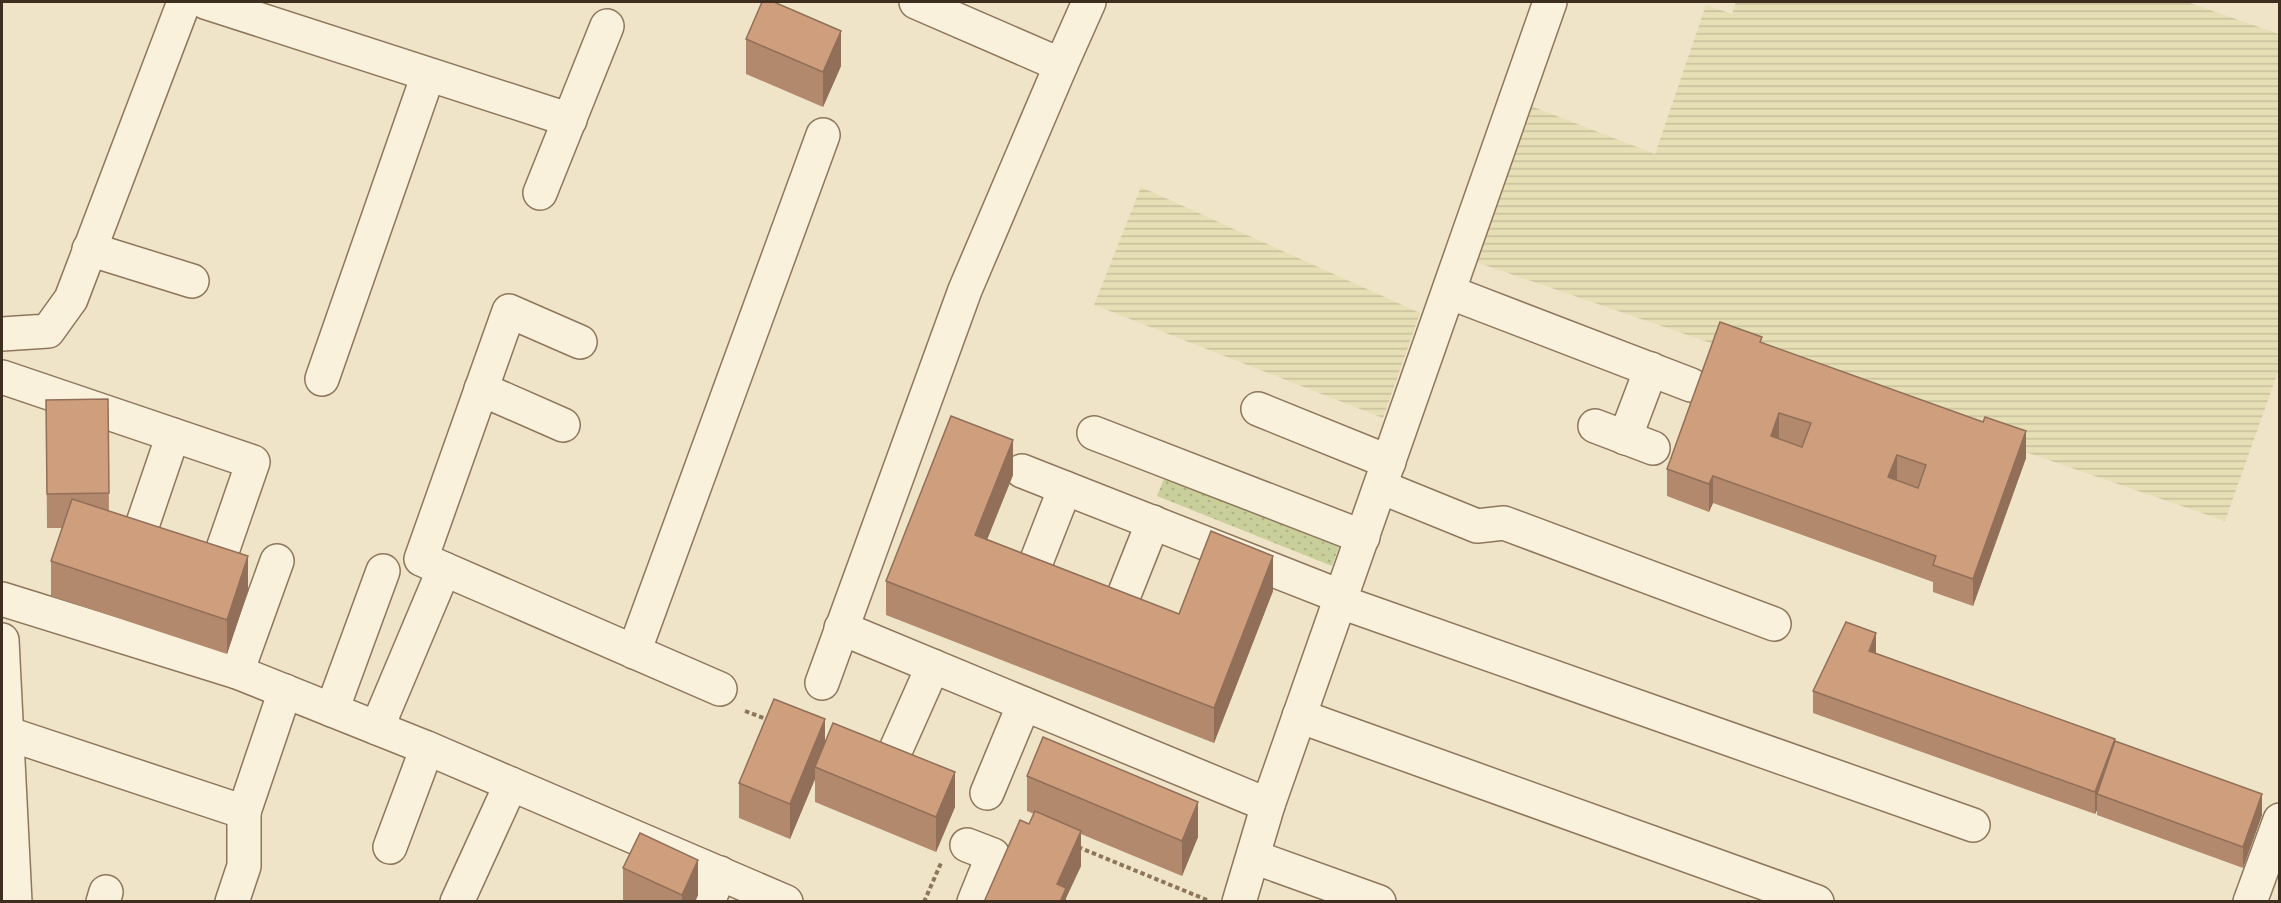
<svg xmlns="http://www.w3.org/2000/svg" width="2281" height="903" viewBox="0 0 2281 903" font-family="Georgia,serif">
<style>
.farmland{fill:url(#farmland-rules)}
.grass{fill:url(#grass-dots)}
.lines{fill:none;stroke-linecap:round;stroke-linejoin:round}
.minor-casing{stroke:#8d765c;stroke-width:36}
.path{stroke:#8d765c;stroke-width:4;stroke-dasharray:4.5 3;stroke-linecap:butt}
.minor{stroke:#faf1dc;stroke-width:33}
.wall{fill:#b2896c}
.shaded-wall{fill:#916f58}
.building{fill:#cf9f7d;stroke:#916f58;stroke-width:1.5;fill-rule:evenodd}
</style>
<defs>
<pattern id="farmland-rules" width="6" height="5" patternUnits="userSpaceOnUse" patternTransform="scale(1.5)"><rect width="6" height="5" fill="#e6deb5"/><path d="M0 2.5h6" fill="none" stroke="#c6bf9b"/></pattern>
<pattern id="grass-dots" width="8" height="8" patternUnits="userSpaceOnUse" patternTransform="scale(1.5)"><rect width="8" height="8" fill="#c9cf9b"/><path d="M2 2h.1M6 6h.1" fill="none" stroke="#aeb285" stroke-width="1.8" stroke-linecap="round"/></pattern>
</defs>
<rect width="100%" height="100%" fill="#f0e4c8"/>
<!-- farmland -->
<g class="farmland">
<path d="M1736,2H2187L2279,34V369L2225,521L1476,262L1531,106L1655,154L1706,5L1732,14Z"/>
<path d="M1141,187L1420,313L1383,418L1094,305Z"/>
</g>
<!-- grass -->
<path class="grass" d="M1166,474L1340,544L1332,566L1157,496Z"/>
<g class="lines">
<defs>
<g id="minor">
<path d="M205,2L570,120"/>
<path d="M916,2L1061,65L1089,2"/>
<path d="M540,193L607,26"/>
<path d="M89,249L192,281"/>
<path d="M1449,292L1691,385"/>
<path d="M2,334L48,331L71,299L184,2"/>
<path d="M2,377L253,462L217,566"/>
<path d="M322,379L428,75"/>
<path d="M481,389L563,425"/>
<path d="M1258,409L1389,462"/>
<path d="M1595,426L1653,448"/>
<path d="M1094,433L1363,537"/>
<path d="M1625,438L1651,369"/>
<path d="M1022,471L1342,597"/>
<path d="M1381,487L1477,526L1504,523L1774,624"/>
<path d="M142,526L173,435"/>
<path d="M444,569L720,689"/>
<path d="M1031,575L1065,488"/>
<path d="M2,599L237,672L427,748L786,902"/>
<path d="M1341,602L1973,825"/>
<path d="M1118,610L1153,522"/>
<path d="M841,628L1268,805"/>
<path d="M2,640L15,902"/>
<path d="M634,652L823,135"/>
<path d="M237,672L277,561"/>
<path d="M822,683L965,290L1061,65"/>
<path d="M332,710L383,571"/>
<path d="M1299,716L1817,902"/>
<path d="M377,728L444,569L421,559L509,311L580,342"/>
<path d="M6,733L244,812V866L232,902"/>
<path d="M897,747L933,666"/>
<path d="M987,793L1024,704"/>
<path d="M244,812L285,691"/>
<path d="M967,845L993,855L974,902"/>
<path d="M390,847L427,748"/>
<path d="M1254,857L1379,902"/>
<path d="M103,902L106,892"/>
<path d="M457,902L511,784"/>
<path d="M708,902L720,873"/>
<path d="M1239,902L1268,805L1550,2"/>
<path d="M2250,902L2280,820"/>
</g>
</defs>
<!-- minor casing -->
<use href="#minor" class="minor-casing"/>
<!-- path -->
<g class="path">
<path d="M745,711L769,720"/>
<path d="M1078,847L1207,900"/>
<path d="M924,902L941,863"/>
</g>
<!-- minor -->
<use href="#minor" class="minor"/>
</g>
<!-- wall -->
<g class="wall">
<path d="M746,39L841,66L823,107L746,74Z"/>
<path d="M1762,343L2026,458L1973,606L1933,592V582L1713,503L1709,512L1667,496V469Z"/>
<path d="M108,399L109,511L248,591L227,654L51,596V561L62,528H47L46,400Z"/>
<path d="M1013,475L987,539L1179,614L1273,591L1214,743L886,615V581Z"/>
<path d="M1876,653L2115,744L2262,815L2243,868L2097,815V810L2095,814L1813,713V691Z"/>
<path d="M825,742L955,807L936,852L815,802V779L790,839L739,818V783Z"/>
<path d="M1027,776L1198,837L1182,876L1081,834V866L1066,898V902L1029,824L1034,814L1027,811Z"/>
<path d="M623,868L698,895L695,902H623Z"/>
</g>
<!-- shaded-wall -->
<g class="shaded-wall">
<path d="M841,31V66L823,107V72Z"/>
<path d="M1779,413V440L1771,436Z"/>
<path d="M2026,431V458L1973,606V579Z"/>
<path d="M1013,440V475L975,570V535Z"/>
<path d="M1897,455V482L1888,477Z"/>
<path d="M1713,476V503L1709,512V484Z"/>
<path d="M248,556V591L227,654V620Z"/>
<path d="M1273,556V591L1214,743V708Z"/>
<path d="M1876,633V654L1869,651Z"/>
<path d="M825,719V754L815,767V779L790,839V804Z"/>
<path d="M2115,739V760L2097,794V810L2095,814V792Z"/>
<path d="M955,772V807L936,852V817Z"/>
<path d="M2262,794V815L2243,868V847Z"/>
<path d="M1198,802V837L1182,876V841Z"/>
<path d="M1081,831V866L1066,898V902H1057V884Z"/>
<path d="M698,860V895L695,902H682V895Z"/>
</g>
<!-- building -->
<g class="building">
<path d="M762,2H774L841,31L823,72L746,39Z"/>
<path d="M1720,322L1762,337L1760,342L1983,422L1985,417L2026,431L1973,579L1933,565L1936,556L1713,476L1709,484L1667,469ZM1779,413L1811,423L1802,447L1771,436ZM1897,455L1926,465L1918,488L1888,477Z"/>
<path d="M108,399L109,493L47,494L46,400Z"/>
<path d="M951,416L1013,440L975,535L1179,614L1211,531L1273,556L1214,708L886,581Z"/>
<path d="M72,499L248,556L227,620L51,561Z"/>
<path d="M1846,622L1876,633L1869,651L2115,739L2095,792L1813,691Z"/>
<path d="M774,699L825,719L790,804L739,783Z"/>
<path d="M833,723L955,772L936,817L815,767Z"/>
<path d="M1043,737L1198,802L1182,841L1027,776Z"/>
<path d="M2115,741L2262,794L2243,847L2097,794Z"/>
<path d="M1035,811L1081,831L1057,884L1066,888L1060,902H984L1020,820L1029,824Z"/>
<path d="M640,833L698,860L682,895L623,868Z"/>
</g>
<!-- border -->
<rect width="2281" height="903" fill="none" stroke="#3d2e20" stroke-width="6"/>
</svg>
